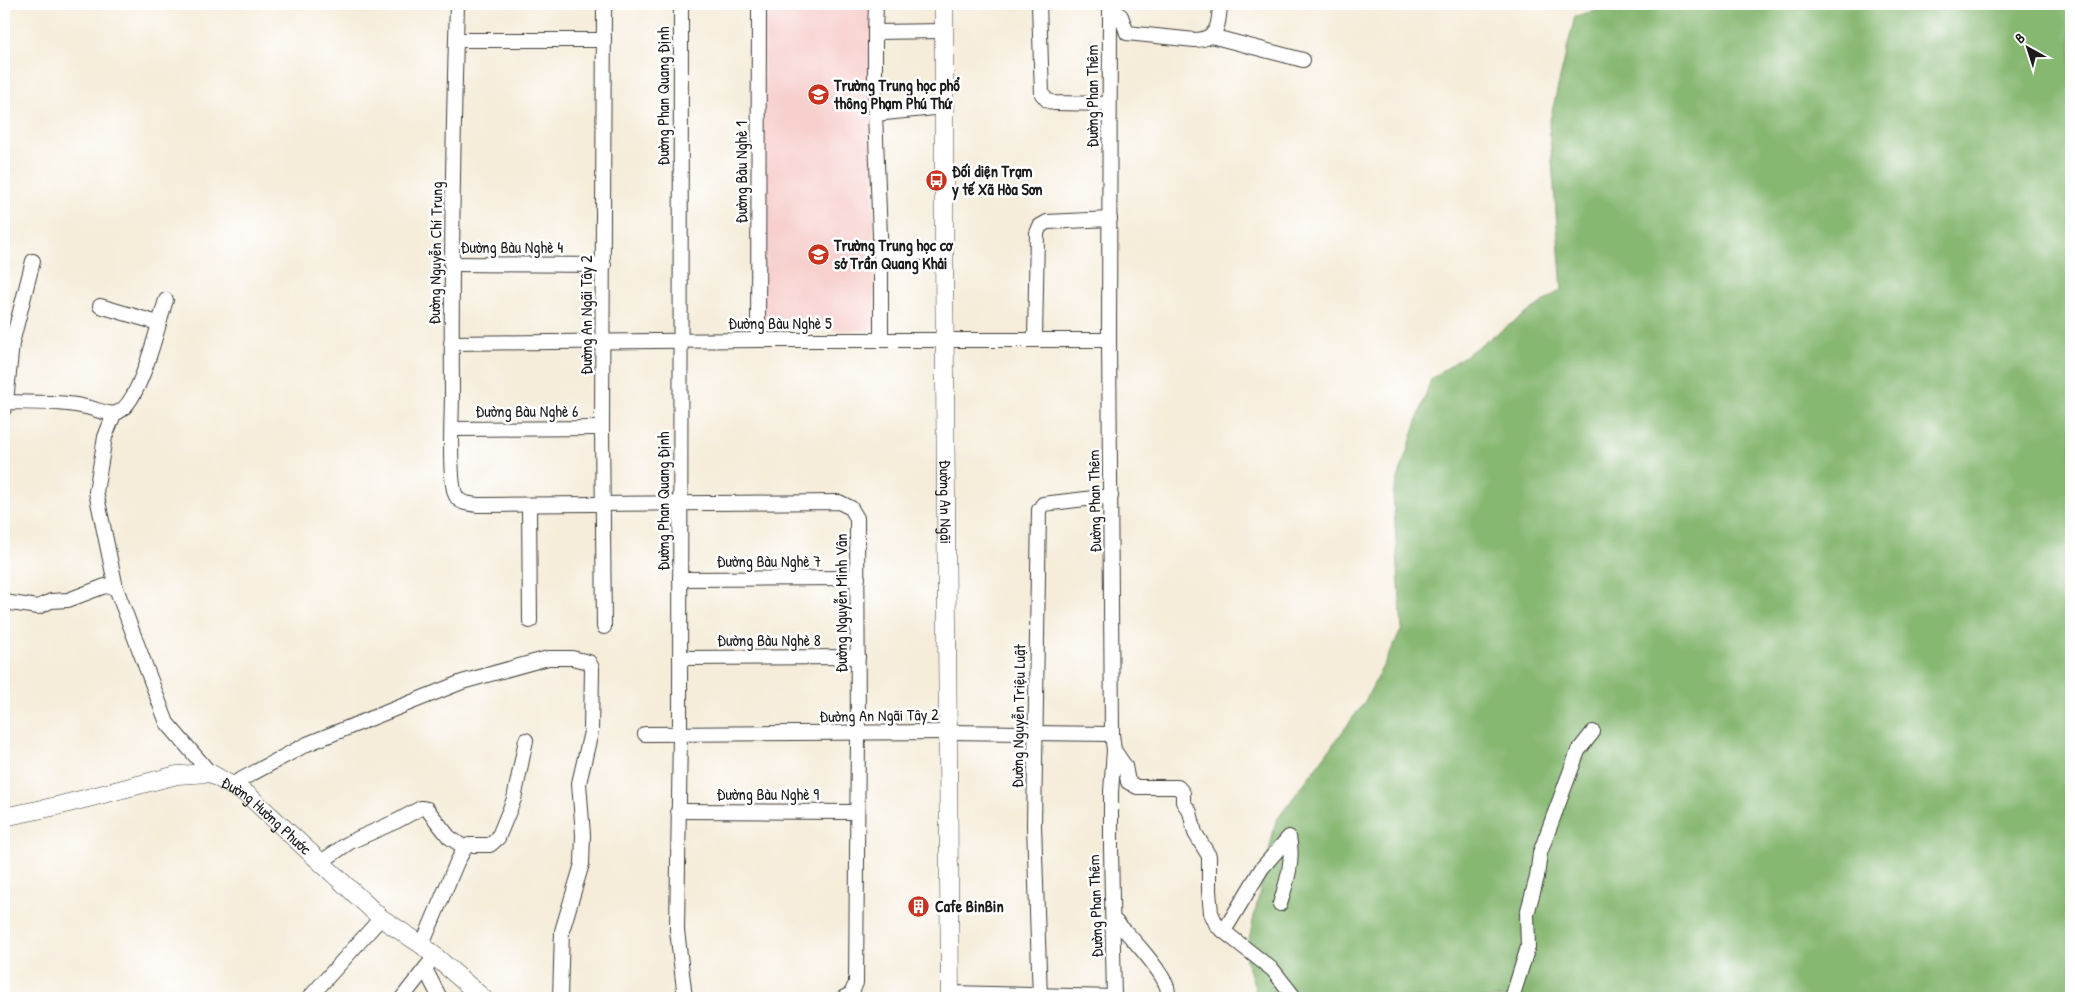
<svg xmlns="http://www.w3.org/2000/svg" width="2075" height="1002" viewBox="0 0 2075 1002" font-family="'Patrick Hand',sans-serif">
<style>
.built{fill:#f7d0ce}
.forest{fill:#87b872;stroke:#526a47}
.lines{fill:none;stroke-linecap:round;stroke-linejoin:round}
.minor-casing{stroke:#3d3b38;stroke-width:16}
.major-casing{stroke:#3d3b38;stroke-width:19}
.minor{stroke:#fff;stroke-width:14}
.major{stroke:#fff;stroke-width:18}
.labels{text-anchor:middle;stroke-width:5;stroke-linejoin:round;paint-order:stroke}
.poi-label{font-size:16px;font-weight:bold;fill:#1c1c1c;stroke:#fff;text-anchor:start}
.street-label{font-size:16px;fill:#1c1c1c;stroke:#fff}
</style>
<rect width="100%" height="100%" fill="#fff"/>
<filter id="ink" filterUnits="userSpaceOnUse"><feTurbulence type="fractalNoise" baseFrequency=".02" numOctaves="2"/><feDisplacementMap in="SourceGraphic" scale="10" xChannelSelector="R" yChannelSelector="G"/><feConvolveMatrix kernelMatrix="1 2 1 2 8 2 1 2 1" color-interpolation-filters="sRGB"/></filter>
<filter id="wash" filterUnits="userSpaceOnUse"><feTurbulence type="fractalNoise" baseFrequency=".0096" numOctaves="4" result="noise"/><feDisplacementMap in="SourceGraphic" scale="20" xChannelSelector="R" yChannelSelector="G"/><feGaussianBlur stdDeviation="1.12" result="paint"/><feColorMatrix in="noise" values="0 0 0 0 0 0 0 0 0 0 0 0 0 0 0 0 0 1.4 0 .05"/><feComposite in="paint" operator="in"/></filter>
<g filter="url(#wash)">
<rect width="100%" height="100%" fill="#f5ecd9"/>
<!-- built -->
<path class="built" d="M764,4H872L875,325L869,331L768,329L762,322Z"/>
<!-- forest -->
<path class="forest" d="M1621,4H2071V998H1258L1245,956L1276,821L1364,703L1402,629L1393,494L1431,379L1562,289L1549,124L1575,16Z"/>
</g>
<g filter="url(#ink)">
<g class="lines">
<defs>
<g id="minor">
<path d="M457,4C453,134 451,264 452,394C452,414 448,481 456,496C460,504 470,504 479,505L839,502L851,508L857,518L858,733L856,983L851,994L843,998"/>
<path d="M681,4L680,734L677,930L685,998"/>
<path d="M1039,4L1042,94L1047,100L1054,103L1109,104"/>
<path d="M1110,4L1109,340L1112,734L1114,750L1111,792V848L1114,998"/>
<path d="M1110,8L1121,16L1127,33L1195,40C1219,39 1219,23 1220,4"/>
<path d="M875,32L876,4"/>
<path d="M1211,36L1303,60"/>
<path d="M456,40H604"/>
<path d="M875,114L944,107"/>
<path d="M881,260L896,253H944"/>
<path d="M451,264L604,265"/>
<path d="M100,306L158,323"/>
<path d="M758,340L759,4"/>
<path d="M881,340V260L875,114V32L944,31"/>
<path d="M1035,340L1037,233L1040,226L1047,222L1110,219"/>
<path d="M451,343L758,340H1109"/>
<path d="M6,402L12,343L33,261"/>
<path d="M4,409L6,402C34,403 64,401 90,408C98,410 109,415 116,413C140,406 158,324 166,300"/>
<path d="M114,414L105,437L96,492L116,588L167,723L210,773"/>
<path d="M452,429L602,428"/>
<path d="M529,505L530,621"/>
<path d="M680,579L858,578"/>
<path d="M4,602L38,607L51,601L68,600L105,586L116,588"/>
<path d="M604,627L602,428L604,4"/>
<path d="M680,658L858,657"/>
<path d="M645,734L948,732L1112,734"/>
<path d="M1114,750L1125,766L1128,782L1137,787H1178L1183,793V802L1190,812L1195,833L1209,856V891L1211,913L1217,926L1273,970L1295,998"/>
<path d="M231,785L307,744L462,682L548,658H572L589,662L592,668L591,732L579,783L583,835L582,864L562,931L560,998"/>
<path d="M678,811L857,812"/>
<path d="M321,862L350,842L397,821L421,808L427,809L449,837L465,848"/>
<path d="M1113,919C1128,933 1160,968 1167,987C1168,990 1168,995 1168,998"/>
<path d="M1224,931L1262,868L1289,837C1294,860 1287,882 1280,904"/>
<path d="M422,945L457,862L465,848L469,845H490L498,838L514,799L526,740"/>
<path d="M425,969L440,998"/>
<path d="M950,993L1115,997"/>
<path d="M309,998L381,918"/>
<path d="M402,998L435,956"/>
<path d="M1040,998L1034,825L1039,510L1043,504L1111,496"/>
<path d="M1512,998L1528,947L1527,914L1537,877L1540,853L1578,751L1593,732"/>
</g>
<g id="major">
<path id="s1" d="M944,4V253L950,998"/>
<path id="s2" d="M4,817L57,806L177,775L210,773L248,795L381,918L422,945L483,998"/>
</g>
</defs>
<!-- minor casing -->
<use href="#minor" class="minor-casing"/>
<!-- major casing -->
<use href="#major" class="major-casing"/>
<!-- minor -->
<use href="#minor" class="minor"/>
<!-- major -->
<use href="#major" class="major"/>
</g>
</g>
<!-- icons -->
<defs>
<symbol id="school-disc" viewBox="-11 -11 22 22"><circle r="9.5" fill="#c8321e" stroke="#fff"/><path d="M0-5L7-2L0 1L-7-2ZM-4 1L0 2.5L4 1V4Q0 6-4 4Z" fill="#fff"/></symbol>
<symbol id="bus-disc" viewBox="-11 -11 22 22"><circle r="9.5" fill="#c8321e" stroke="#fff"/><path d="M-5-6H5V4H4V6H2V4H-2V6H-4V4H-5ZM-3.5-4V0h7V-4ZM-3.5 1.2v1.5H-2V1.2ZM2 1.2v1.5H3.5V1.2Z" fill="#fff"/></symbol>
<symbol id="building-disc" viewBox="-11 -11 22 22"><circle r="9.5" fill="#c8321e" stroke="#fff"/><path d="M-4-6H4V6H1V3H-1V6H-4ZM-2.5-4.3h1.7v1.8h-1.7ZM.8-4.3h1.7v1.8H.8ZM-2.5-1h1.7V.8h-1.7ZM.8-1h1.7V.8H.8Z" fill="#fff"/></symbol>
</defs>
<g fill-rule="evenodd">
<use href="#school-disc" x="806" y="82" width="25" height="25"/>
<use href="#bus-disc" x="924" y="168" width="25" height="25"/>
<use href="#school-disc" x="806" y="242" width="25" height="25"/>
<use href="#building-disc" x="906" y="894" width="25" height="25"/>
</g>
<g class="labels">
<!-- poi labels -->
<g class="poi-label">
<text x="834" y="91">Trường Trung học phổ<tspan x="834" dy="18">thông Phạm Phú Thứ</tspan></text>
<text x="952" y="177">Đối diện Trạm<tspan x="952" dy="18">y tế Xã Hòa Sơn</tspan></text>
<text x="834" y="251">Trường Trung học cơ<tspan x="834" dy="18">sở Trần Quang Khải</tspan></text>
<text x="935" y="912">Cafe BinBin</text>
</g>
<!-- street labels -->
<g class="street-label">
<text transform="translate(663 96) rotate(-90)" y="6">Đường Phan Quang Định</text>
<text transform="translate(1092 96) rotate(-90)" y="6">Đường Phan Thêm</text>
<text transform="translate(741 172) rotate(-90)" y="6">Đường Bàu Nghè 1</text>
<text x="512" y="253">Đường Bàu Nghè 4</text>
<text transform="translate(435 253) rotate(-89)" y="6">Đường Nguyễn Chí Trung</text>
<text transform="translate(586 315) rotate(-90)" y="6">Đường An Ngãi Tây 2</text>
<text x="780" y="329">Đường Bàu Nghè 5</text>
<text x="527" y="417">Đường Bàu Nghè 6</text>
<text transform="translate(663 501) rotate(-90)" y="6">Đường Phan Quang Định</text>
<text dy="6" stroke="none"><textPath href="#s1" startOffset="498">Đường An Ngãi</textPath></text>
<text transform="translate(1094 501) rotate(-91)" y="6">Đường Phan Thêm</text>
<text x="769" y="567">Đường Bàu Nghè 7</text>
<text transform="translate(841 603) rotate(-90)" y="6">Đường Nguyễn Minh Vân</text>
<text x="769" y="646">Đường Bàu Nghè 8</text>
<text transform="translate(879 715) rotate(-1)" y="6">Đường An Ngãi Tây 2</text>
<text transform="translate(1018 716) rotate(-89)" y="6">Đường Nguyễn Triệu Luật</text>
<text x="768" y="800">Đường Bàu Nghè 9</text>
<text dy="6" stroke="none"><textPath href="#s2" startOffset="282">Đường Hưởng Phước</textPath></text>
<text transform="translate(1095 906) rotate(-92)" y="6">Đường Phan Thêm</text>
</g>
</g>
<!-- margin -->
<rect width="2075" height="1002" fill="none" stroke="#fff" stroke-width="20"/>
<!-- north arrow -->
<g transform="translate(2028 48) rotate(321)" stroke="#ffffff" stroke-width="4" paint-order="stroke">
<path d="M0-4L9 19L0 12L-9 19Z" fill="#1c1c1c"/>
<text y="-8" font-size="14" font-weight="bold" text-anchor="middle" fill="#1c1c1c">B</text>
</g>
</svg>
